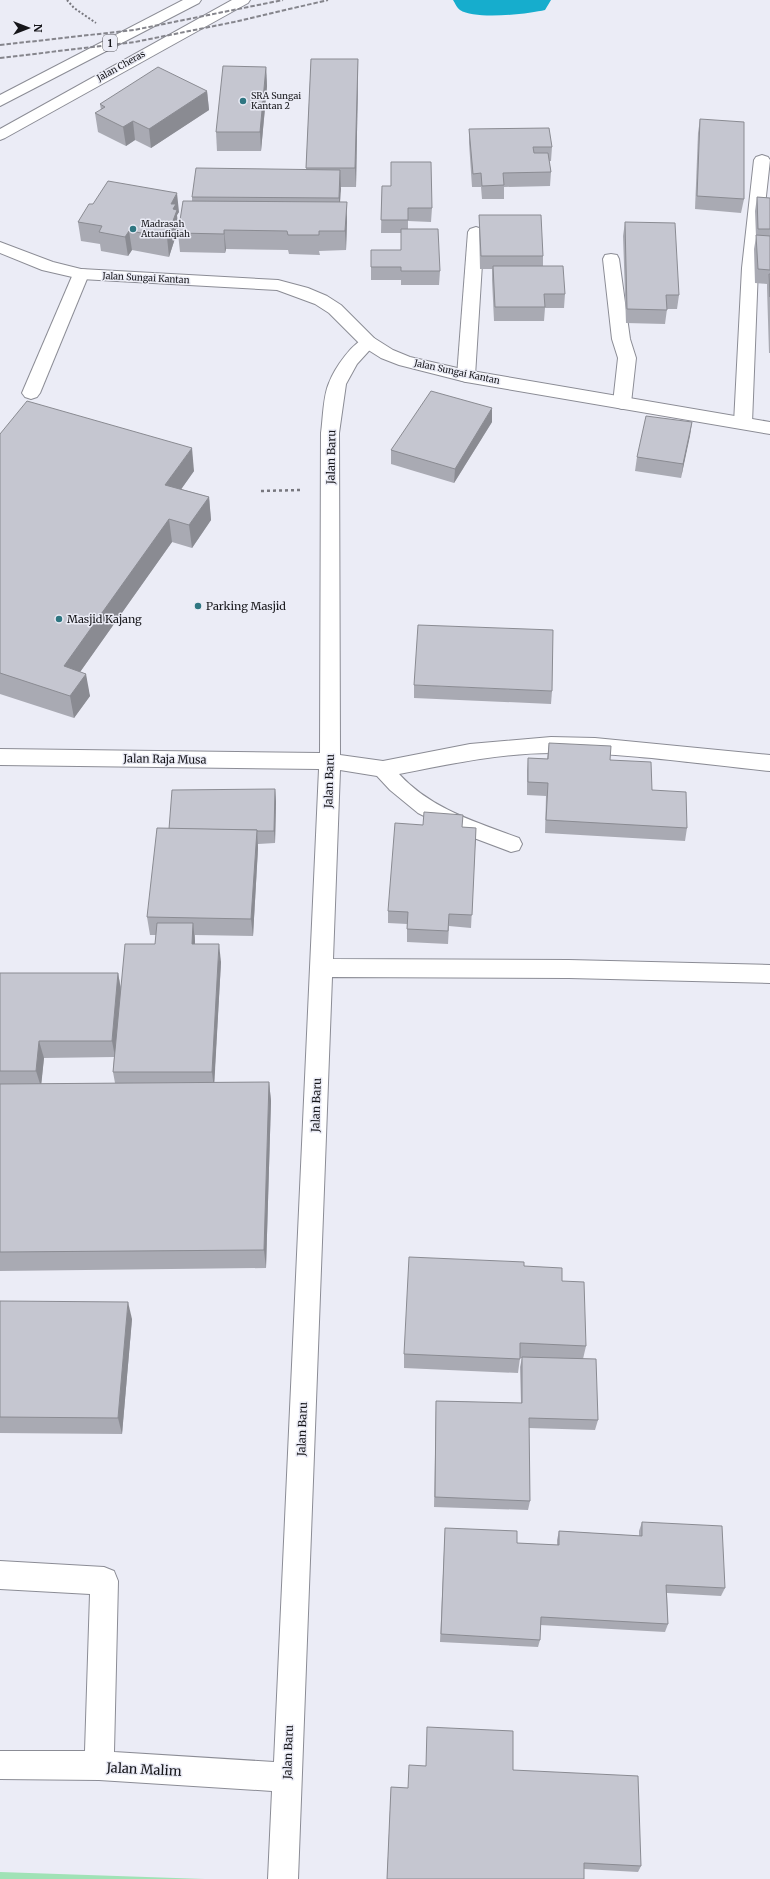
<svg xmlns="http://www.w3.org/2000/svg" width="770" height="1879" viewBox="0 0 770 1879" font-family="Merriweather,serif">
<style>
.green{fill:#a0e2b6}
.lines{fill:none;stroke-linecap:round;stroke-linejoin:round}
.river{fill:#16adcd;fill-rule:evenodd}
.minor-casing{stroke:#8b8c95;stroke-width:2}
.major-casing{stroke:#8b8c95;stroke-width:2}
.path-far1{stroke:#77777e;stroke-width:2;stroke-dasharray:2 2;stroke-linecap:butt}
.path{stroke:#77777e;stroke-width:2.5;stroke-dasharray:3 3;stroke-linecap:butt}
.minor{fill:#fff;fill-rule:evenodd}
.major{fill:#fff;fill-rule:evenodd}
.rail{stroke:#85858c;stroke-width:2;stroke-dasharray:4.5 2;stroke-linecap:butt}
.wall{fill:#a9aab3;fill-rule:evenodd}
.shaded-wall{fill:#8a8b92}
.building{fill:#c5c6d0;stroke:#8a8b92}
.poi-dot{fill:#2f7681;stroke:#ebecf6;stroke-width:1.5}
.labels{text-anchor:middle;stroke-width:3;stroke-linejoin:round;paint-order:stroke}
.far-street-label{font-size:9px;fill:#16161a;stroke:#ebecf6}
.far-poi-label{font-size:9px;fill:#16161a;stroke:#ebecf6;text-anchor:start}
.shield{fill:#ebecf6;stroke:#56565c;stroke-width:1}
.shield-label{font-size:10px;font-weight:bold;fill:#16161a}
.street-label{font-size:11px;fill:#16161a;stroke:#ebecf6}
.poi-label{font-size:11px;fill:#16161a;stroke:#ebecf6;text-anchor:start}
.near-street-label{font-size:13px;fill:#16161a;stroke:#ebecf6}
</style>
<rect width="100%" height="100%" fill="#ebecf6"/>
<!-- green -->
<path class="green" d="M0,1872L205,1879H0Z"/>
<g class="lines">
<!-- river -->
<path class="river" d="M453,0H551L545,10C528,14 475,20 460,10C457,8 455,3 453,0Z"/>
<defs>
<g id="minor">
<path d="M762,155L768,157L770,160L758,268L752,423L749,427L743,429L737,427L734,423L742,268L754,160L756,157Z"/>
<path d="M476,227L482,229L484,232L475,376L472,380L466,382L460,380L457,376L468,232L470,229Z"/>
<path d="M611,254L617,255L619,259L630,339L636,358L631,403L628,407L622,409L616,407L613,403L618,358L612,339L603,259L605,255Z"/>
<path d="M81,269L87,270L89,274L40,393L37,397L31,399L25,397L22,393L73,274L75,270Z"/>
<path d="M368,337L374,338L377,342L357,364L346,384L339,433L340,755L383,761L470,744L551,737L595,738L770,755V771C698,764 625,752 552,753C501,753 450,764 399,774C431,809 476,822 519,838L522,844L519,850L511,852L450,829L418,813L390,790L377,776L340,770L333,959L569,960L770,965V983L569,978L332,977L298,1879H268L272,1791L99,1780L0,1779V1751H85L90,1594L0,1589V1561L104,1567L114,1571L118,1581L114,1752L274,1762L319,769L0,765V749L320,753L321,433C323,419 323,396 329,383C334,369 353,341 368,337Z"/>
</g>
<g id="major">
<path d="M183,0H201L199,3L0,106V95Z"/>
<path d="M232,0H250L248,3L5,138L0,140V129Z"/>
<path d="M0,242L53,262L81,269L278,280L308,288L327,296L341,305L374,338L393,350L410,357L466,370L770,422V434L466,382L399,365L381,358L362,346L329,313L315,304L277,290L81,279L42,270L0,253Z"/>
</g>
</defs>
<!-- minor casing -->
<use href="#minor" class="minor-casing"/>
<!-- major casing -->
<use href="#major" class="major-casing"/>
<!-- path-far1 -->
<path class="path-far1" d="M67,0L74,8L96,23"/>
<!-- path -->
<path class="path" d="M261,491L300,490"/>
<!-- minor -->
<use href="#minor" class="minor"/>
<!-- major -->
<use href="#major" class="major"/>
<!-- rail -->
<g class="rail">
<path d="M0,45L134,30L283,0"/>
<path d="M0,58L135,42L234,22L328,0"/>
</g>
</g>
<!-- wall -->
<g class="wall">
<path d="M311,59H358V78L356,187H340V202L347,221L346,250L319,251L320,255L289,254L288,250L226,249L225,253L180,252L178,233L192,201V197L306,169Z"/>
<path d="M266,67L267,86L261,151H217L216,132Z"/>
<path d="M207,91L209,110L151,148L135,140L126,146L98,132L95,113L101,110L100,104Z"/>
<path d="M700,119L744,199L741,213L695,209L698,133Z"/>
<path d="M469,129L552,147L551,161H549L551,172L550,186L504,187V199H482L481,187H472L469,143Z"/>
<path d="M382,186H391L432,208L431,222L408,221V229L440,271L439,285H401V280H371V250H401V233H381Z"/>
<path d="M757,197L770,198V353H769L767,288V284L755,283L754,249L756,237L755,211Z"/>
<path d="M179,212L177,215L178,229L169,257L132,250L128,256L101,251L100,244L81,241L78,222Z"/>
<path d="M479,215L543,256V266L565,294L564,308H545L544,321H494L492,280V269H480L479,229Z"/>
<path d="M625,222L679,295L677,309H667L665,324L626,323L623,236Z"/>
<path d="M492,422L454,483L391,464V450Z"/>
<path d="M692,422L681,478L635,471L637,457Z"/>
<path d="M0,434L194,471L181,489L209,497L211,520L192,548L172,542L80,672L90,696L74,718L0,694Z"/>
<path d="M414,685L552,691L551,704L414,698Z"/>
<path d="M549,743L610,760L652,790L687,828L685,841L545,833L546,796L527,795V771L528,758L547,759Z"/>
<path d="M275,789L276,802L275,843L258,844V848L253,936L195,935V944L221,962L214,1082H269L271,1101L266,1268L0,1271V973H118L121,989L155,944L156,935H150L147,917L169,829ZM114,1057L113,1072L115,1083L41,1084L44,1058Z"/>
<path d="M462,827L476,828L471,928L449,926L448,944L407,942V924L388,923V911Z"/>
<path d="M524,1266L562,1281L586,1346L583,1359L598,1420L595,1430L529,1428L530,1501L528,1510L434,1507L436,1401L521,1403L520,1367L522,1358H520L518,1373L404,1368V1354Z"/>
<path d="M0,1301L132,1319L122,1434L0,1433Z"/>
<path d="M642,1522L725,1588L721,1596L667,1593L668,1624L665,1632L540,1625V1640L538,1647L440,1642L445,1528L517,1543L557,1545V1540L559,1531L639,1536V1531Z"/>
<path d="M513,1770L641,1866L638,1872L584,1869V1879H387L391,1787L408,1788Z"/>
</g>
<!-- shaded-wall -->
<g class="shaded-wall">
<path d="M358,59V78L356,187L355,168Z"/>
<path d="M266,67L267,86L261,151L260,132Z"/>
<path d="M207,91L209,110L151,148L149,129Z"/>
<path d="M133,121L135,140L126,146L123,127Z"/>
<path d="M340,170L341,189L339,217V198Z"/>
<path d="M177,193L179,212L177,215L178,229L169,257L167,237L171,204Z"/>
<path d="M347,202V221L346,250L345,231Z"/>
<path d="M224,230L226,249L225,253L224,234Z"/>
<path d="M129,231L132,250L128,256L125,237Z"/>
<path d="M492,408V422L454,483L455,469Z"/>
<path d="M692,422L690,436L681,478L683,464Z"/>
<path d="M192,448L194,471L168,508L165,485Z"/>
<path d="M209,497L211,520L192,548L189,525Z"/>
<path d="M169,519L172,542L68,689L64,666Z"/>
<path d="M86,674L90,696L74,718L70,696Z"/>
<path d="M275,789L276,802L275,843L274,831Z"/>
<path d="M257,830L258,848L253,936L251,919Z"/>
<path d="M193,923L195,941L194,962L192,944Z"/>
<path d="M219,944L221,962L214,1089L212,1072Z"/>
<path d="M118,973L121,990L115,1057L112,1041Z"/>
<path d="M39,1041L44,1058L41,1087L36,1071Z"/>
<path d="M269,1082L271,1101L266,1268L264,1250Z"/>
<path d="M128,1302L132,1319L122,1434L118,1418Z"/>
</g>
<!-- building -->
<g class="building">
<path d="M311,59H358L355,168H306Z"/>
<path d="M223,66L266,67L260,132H216Z"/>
<path d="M158,67L207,91L149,129L133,121L123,127L95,113L105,107L100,104Z"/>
<path d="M700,119L744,122V199L697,196Z"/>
<path d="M549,128L552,147H533L534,153H548L551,172L503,173L504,185L482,186L481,173L473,174L469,129Z"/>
<path d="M391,162H431L432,208H408V220H381L382,186H391Z"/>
<path d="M196,168L340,170L339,198L192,197Z"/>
<path d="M108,181L177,193L171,204H176L173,209L177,210L167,237L129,231L125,237L99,232L102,226L78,222L89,204H93Z"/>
<path d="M757,197L770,198V229H758Z"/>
<path d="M183,201L347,202L345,231H319V235H288L287,231L224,230V234L178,233Z"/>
<path d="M479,215H541L543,256H481Z"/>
<path d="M625,222L675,223L679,295H666L667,310L627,309Z"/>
<path d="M401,229H438L440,271H401V267H371V250H401Z"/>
<path d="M756,235L770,236V270L758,269Z"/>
<path d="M493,266H563L565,294H544L545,307H495Z"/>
<path d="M769,274H770V297Z"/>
<path d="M431,391L492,408L455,469L391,450Z"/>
<path d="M27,401L192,448L165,485L209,497L189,525L169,519L64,666L86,674L70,696L0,673V434Z"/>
<path d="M646,416L692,422L683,464L637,457Z"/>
<path d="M418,625L553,630L552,691L414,685Z"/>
<path d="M549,743L611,746L610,760L651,762L652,790L686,792L687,828L546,820L548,783L528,782V758L548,759Z"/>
<path d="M275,789L274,831H257V830L169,829L172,790Z"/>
<path d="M424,812L463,815L462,827L476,828L472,915L449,914L448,931L407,929L408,912L388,911L395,823L423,825Z"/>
<path d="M157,828L257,830L251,919L147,917Z"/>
<path d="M157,923H193L192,944H219L212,1072H113L125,944H155Z"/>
<path d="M0,973H118L112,1041H39L36,1071H0Z"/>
<path d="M269,1082L264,1250L0,1252V1084Z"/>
<path d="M409,1257L524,1262V1266L562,1268V1281L584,1282L586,1346L520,1343V1359L404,1354Z"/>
<path d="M0,1301L128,1302L118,1418L0,1417Z"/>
<path d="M522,1357L596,1359L598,1420L529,1418L530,1501L435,1497L436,1401L522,1403Z"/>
<path d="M642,1522L722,1526L725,1588L666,1585L668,1624L541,1617L540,1640L441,1634L445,1528L517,1531V1543L559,1545V1531L642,1536Z"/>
<path d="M427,1727L513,1731V1770L638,1776L641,1866L584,1863V1879H387L391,1787L408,1788L409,1765L426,1766Z"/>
</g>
<!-- markers -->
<g class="poi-dot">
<circle cx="243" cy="101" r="4"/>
<circle cx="133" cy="229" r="4"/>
<circle cx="198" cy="606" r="4"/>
<circle cx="59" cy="619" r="4"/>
</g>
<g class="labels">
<!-- far-street labels -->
<g class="far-street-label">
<text transform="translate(121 66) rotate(-29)" y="3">Jalan Cheras</text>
<text transform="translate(146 278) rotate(3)" y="3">Jalan Sungai Kantan</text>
<text transform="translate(457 372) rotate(12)" y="3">Jalan Sungai Kantan</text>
</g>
<!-- far-poi labels -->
<g class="far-poi-label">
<text x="251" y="99">SRA Sungai<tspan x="251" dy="10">Kantan 2</tspan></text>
<text x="141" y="227">Madrasah<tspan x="141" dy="10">Attaufiqiah</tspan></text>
</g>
<!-- shield labels -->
<rect class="shield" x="103" y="35" width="14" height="16" rx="3"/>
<g class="shield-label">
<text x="110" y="47">1</text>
</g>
<!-- street labels -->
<g class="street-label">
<text transform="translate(331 457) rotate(-89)" y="4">Jalan Baru</text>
<text transform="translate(165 759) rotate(1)" y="4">Jalan Raja Musa</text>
<text transform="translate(329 781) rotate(-88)" y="4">Jalan Baru</text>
<text transform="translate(316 1105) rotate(-88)" y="4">Jalan Baru</text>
<text transform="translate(302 1429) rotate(-88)" y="4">Jalan Baru</text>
<text transform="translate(288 1752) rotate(-88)" y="4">Jalan Baru</text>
</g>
<!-- poi labels -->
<g class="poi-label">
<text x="206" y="610">Parking Masjid</text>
<text x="67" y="623">Masjid Kajang</text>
</g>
<!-- near-street labels -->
<g class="near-street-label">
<text transform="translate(144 1769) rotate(3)" y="5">Jalan Malim</text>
</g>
</g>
<!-- north arrow -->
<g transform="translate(28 28) rotate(90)" stroke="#ebecf6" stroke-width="3" paint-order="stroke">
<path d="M0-3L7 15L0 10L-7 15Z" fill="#16161a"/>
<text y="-6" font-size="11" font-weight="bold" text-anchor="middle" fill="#16161a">N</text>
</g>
</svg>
